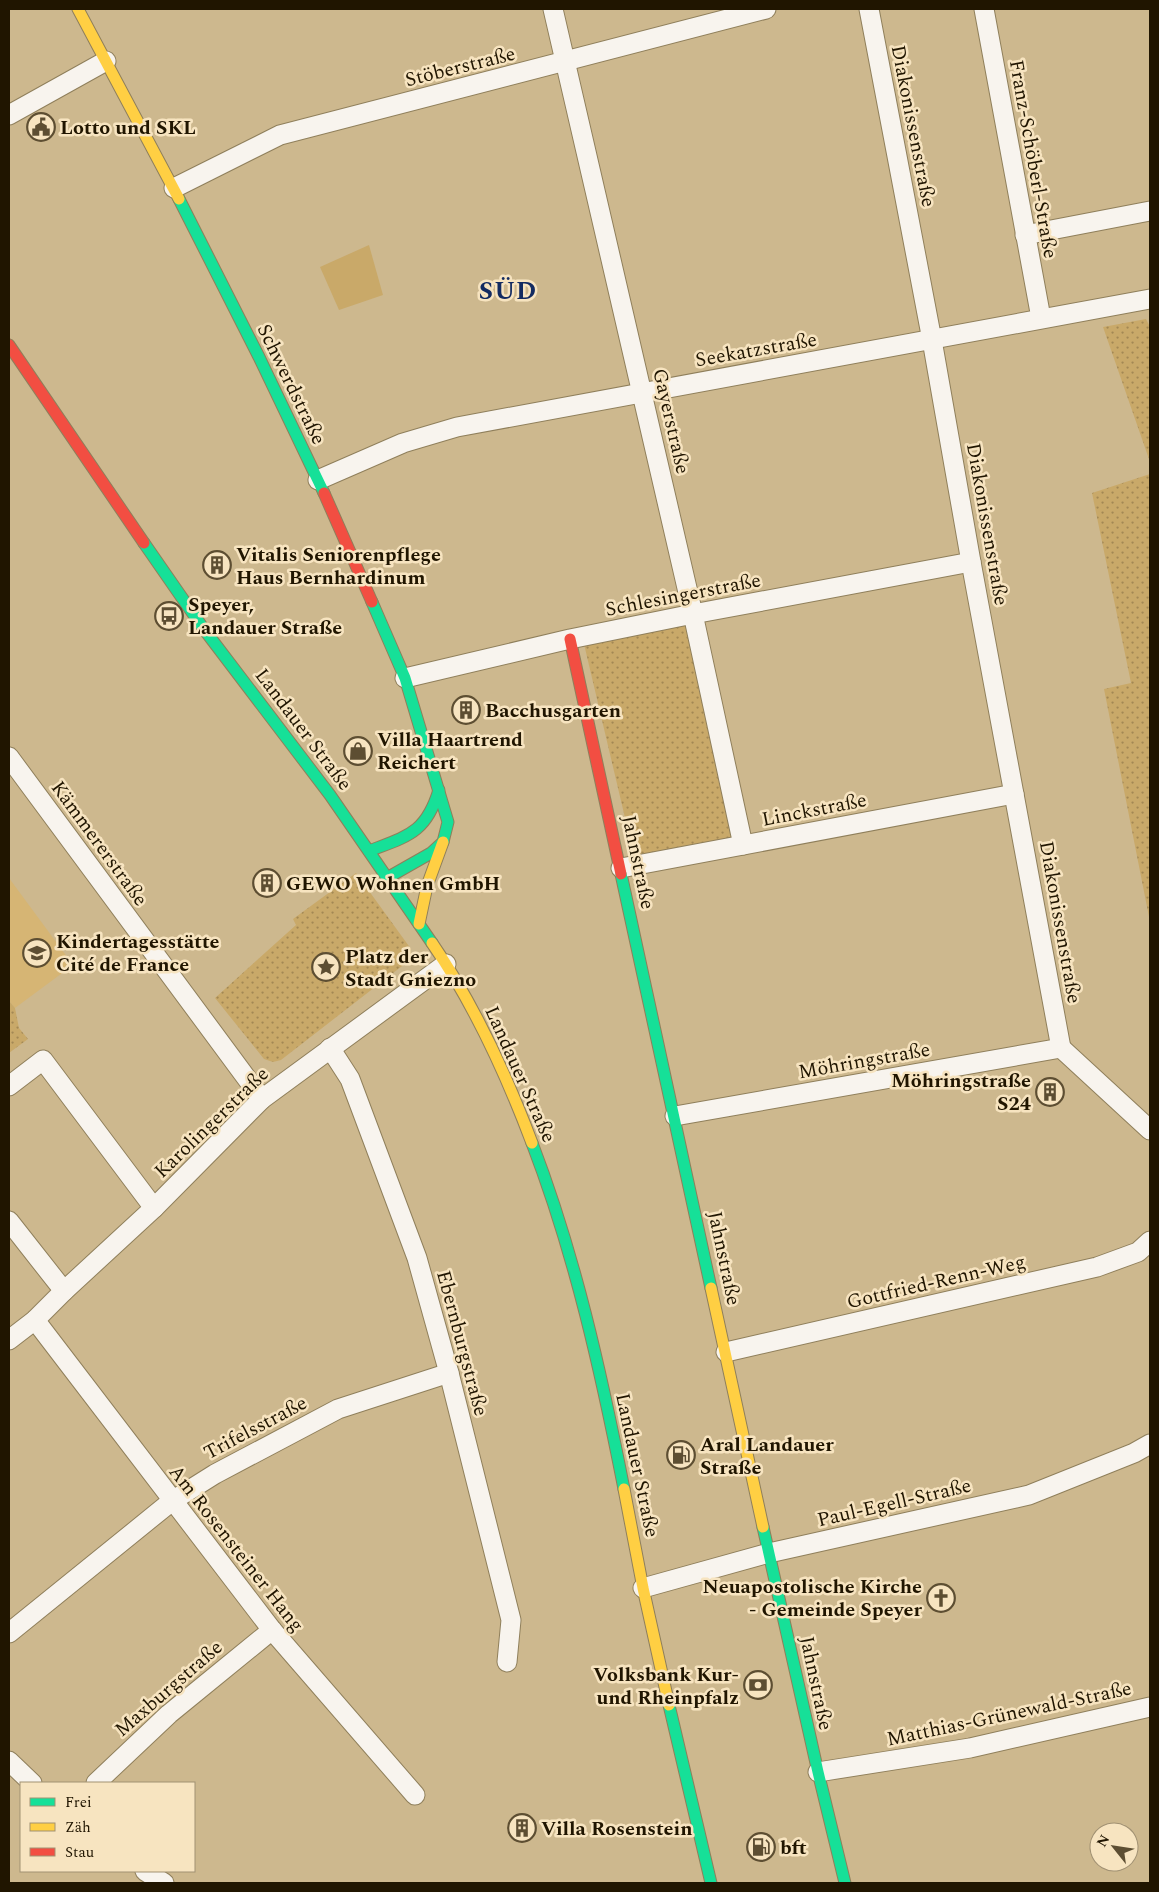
<svg xmlns="http://www.w3.org/2000/svg" width="1159" height="1892" viewBox="0 0 1159 1892" font-family="Spectral,serif">
<style>
.built{fill:#d6b574}
.grass{fill:url(#grass-dots)}
.green{fill:#c9a969}
.lines{fill:none;stroke-linecap:round;stroke-linejoin:round}
.street-casing{stroke:#8f7f5b;stroke-width:21}
.fast-casing{stroke:#8f7f5b;stroke-width:13}
.slow-casing{stroke:#8f7f5b;stroke-width:13}
.jam-casing{stroke:#8f7f5b;stroke-width:13}
.street{stroke:#f8f4ee;stroke-width:19}
.fast{stroke:#16e098;stroke-width:11}
.slow{stroke:#ffcf43;stroke-width:11}
.jam{stroke:#f24e42;stroke-width:11}
.labels{text-anchor:middle;stroke-width:5;stroke-linejoin:round;paint-order:stroke}
.street-label{font-size:20px;fill:#201500;stroke:#f7e4c0}
.poi-label{font-size:20px;font-weight:bold;fill:#201500;stroke:#f7e4c0;text-anchor:start}
.district-label{font-size:25px;font-weight:bold;letter-spacing:1px;fill:#132b61;stroke:#f7e4c0}
</style>
<defs>
<pattern id="grass-dots" width="8" height="8" patternUnits="userSpaceOnUse" patternTransform="scale(1.25)"><rect width="8" height="8" fill="#c9a969"/><path d="M2 2h.1M6 6h.1" fill="none" stroke="#a38854" stroke-width="1.8" stroke-linecap="round"/></pattern>
</defs>
<rect width="100%" height="100%" fill="#cdb88e"/>
<!-- built -->
<path class="built" d="M9,878L73,965L15,1008L9,1001Z"/>
<!-- grass -->
<g class="grass">
<path d="M1146,319L1150,327V462L1103,327Z"/>
<path d="M1150,474V922L1104,689L1131,683L1092,493Z"/>
<path d="M687,622L732,841L634,856L584,644Z"/>
<path d="M356,873L411,949V956L406,963L281,1060L273,1062L264,1059L215,998L296,925L293,919Z"/>
<path d="M9,1001L15,1008L19,1028L28,1039L9,1053Z"/>
</g>
<!-- green -->
<path class="green" d="M369,245L383,295L339,310L320,267Z"/>
<g class="lines">
<defs>
<g id="street">
<path d="M553,9L693,614L743,845"/>
<path d="M869,9L932,340L971,562L1061,1048"/>
<path d="M984,9L1041,318"/>
<path d="M9,115L106,61"/>
<path d="M174,188L280,135L766,9"/>
<path d="M1025,235L1150,211"/>
<path d="M318,480L403,443L457,427L1150,299"/>
<path d="M405,678L570,639L693,614L971,562"/>
<path d="M9,757L262,1099"/>
<path d="M621,868L1014,794"/>
<path d="M330,1048L350,1079L417,1258L449,1373L511,1620L507,1662"/>
<path d="M1061,1048L1150,1130"/>
<path d="M9,1086L43,1060L154,1208"/>
<path d="M675,1116L1061,1048"/>
<path d="M9,1221L64,1291"/>
<path d="M35,1320L272,1630L415,1795"/>
<path d="M9,1340L35,1320L64,1291L154,1208L262,1099L446,964"/>
<path d="M726,1352L1097,1267L1138,1252L1150,1241"/>
<path d="M643,1588L769,1553L1029,1495L1134,1453L1150,1444"/>
<path d="M9,1633L172,1501L215,1474L338,1409L449,1373"/>
<path d="M9,1761L32,1783"/>
<path d="M818,1772L970,1748L1150,1707"/>
<path d="M96,1783L169,1714L272,1630"/>
<path d="M145,1871L164,1883"/>
</g>
<g id="fast">
<path d="M179,199L259,357L324,493"/>
<path d="M144,543L203,628L330,795L432,943"/>
<path d="M372,602L405,678L448,822L443,842L431,853L387,878"/>
<path d="M369,851C408,836 426,833 439,790"/>
<path d="M621,874L711,1288"/>
<path d="M532,1143C575,1255 601,1372 624,1489"/>
<path d="M763,1527L818,1772L845,1883"/>
<path d="M669,1705L711,1883"/>
</g>
<g id="slow">
<path d="M78,9L179,199"/>
<path d="M419,924L427,886L443,842"/>
<path d="M432,943C474,1004 506,1074 532,1143"/>
<path d="M711,1288L763,1527"/>
<path d="M624,1489L643,1588L669,1705"/>
</g>
<g id="jam">
<path d="M9,345L144,543"/>
<path d="M324,493L372,602"/>
<path d="M570,639L621,874"/>
</g>
</defs>
<!-- street casing -->
<use href="#street" class="street-casing"/>
<!-- fast casing -->
<use href="#fast" class="fast-casing"/>
<!-- slow casing -->
<use href="#slow" class="slow-casing"/>
<!-- jam casing -->
<use href="#jam" class="jam-casing"/>
<!-- street -->
<use href="#street" class="street"/>
<!-- fast -->
<use href="#fast" class="fast"/>
<!-- slow -->
<use href="#slow" class="slow"/>
<!-- jam -->
<use href="#jam" class="jam"/>
</g>
<!-- icons -->
<defs>
<symbol id="civic-ring" viewBox="-11 -11 22 22"><circle r="9.5" fill="#f7e4c0" stroke="#5d4e32" stroke-width="1.5"/><path d="M-.6-6.5H3V-4.5H.6V-3L4-1V1h2V6H-6V1h2V-1L-.6-3ZM-1.2 2.5V6h2.4V2.5Z" fill="#5d4e32"/></symbol>
<symbol id="building-ring" viewBox="-11 -11 22 22"><circle r="9.5" fill="#f7e4c0" stroke="#5d4e32" stroke-width="1.5"/><path d="M-4-6H4V6H1V3H-1V6H-4ZM-2.5-4.3h1.7v1.8h-1.7ZM.8-4.3h1.7v1.8H.8ZM-2.5-1h1.7V.8h-1.7ZM.8-1h1.7V.8H.8Z" fill="#5d4e32"/></symbol>
<symbol id="bus-ring" viewBox="-11 -11 22 22"><circle r="9.5" fill="#f7e4c0" stroke="#5d4e32" stroke-width="1.5"/><path d="M-5-6H5V4H4V6H2V4H-2V6H-4V4H-5ZM-3.5-4V0h7V-4ZM-3.5 1.2v1.5H-2V1.2ZM2 1.2v1.5H3.5V1.2Z" fill="#5d4e32"/></symbol>
<symbol id="shop-ring" viewBox="-11 -11 22 22"><circle r="9.5" fill="#f7e4c0" stroke="#5d4e32" stroke-width="1.5"/><path d="M-5-2.5h2.3a2.7 3.5 0 0 1 5.4 0H5L5.5 6h-11ZM-1.5-2.5h3a1.5 2.3 0 0 0-3 0Z" fill="#5d4e32"/></symbol>
<symbol id="school-ring" viewBox="-11 -11 22 22"><circle r="9.5" fill="#f7e4c0" stroke="#5d4e32" stroke-width="1.5"/><path d="M0-5L7-2L0 1L-7-2ZM-4 1L0 2.5L4 1V4Q0 6-4 4Z" fill="#5d4e32"/></symbol>
<symbol id="sight-ring" viewBox="-11 -11 22 22"><circle r="9.5" fill="#f7e4c0" stroke="#5d4e32" stroke-width="1.5"/><path d="M0-6L1.8-2.2L6-1.7L2.9 1.2L3.7 5.4L0 3.3L-3.7 5.4L-2.9 1.2L-6-1.7L-1.8-2.2Z" fill="#5d4e32"/></symbol>
<symbol id="fuel-ring" viewBox="-11 -11 22 22"><circle r="9.5" fill="#f7e4c0" stroke="#5d4e32" stroke-width="1.5"/><path d="M-5.5-6h7V0h2V4h1.3V-2.5L3-4.5l.8-.8L6-3V5H2.5V1h-1V6h-7ZM-4.2-4.7v3.2H.2V-4.7Z" fill="#5d4e32"/></symbol>
<symbol id="church-ring" viewBox="-11 -11 22 22"><circle r="9.5" fill="#f7e4c0" stroke="#5d4e32" stroke-width="1.5"/><path d="M-1.2-6h2.4v3.5h3.3v2.4h-3.3V6h-2.4V-.1h-3.3v-2.4h3.3Z" fill="#5d4e32"/></symbol>
<symbol id="bank-ring" viewBox="-11 -11 22 22"><circle r="9.5" fill="#f7e4c0" stroke="#5d4e32" stroke-width="1.5"/><path d="M-6-4H6V4H-6ZM0-2.3a2.3 2.3 0 1 0 0 4.6a2.3 2.3 0 1 0 0-4.6Z" fill="#5d4e32"/></symbol>
</defs>
<g fill-rule="evenodd">
<use href="#civic-ring" x="25" y="111" width="32" height="32"/>
<use href="#building-ring" x="201" y="549" width="32" height="32"/>
<use href="#bus-ring" x="153" y="600" width="32" height="32"/>
<use href="#building-ring" x="450" y="694" width="32" height="32"/>
<use href="#shop-ring" x="342" y="735" width="32" height="32"/>
<use href="#building-ring" x="251" y="867" width="32" height="32"/>
<use href="#school-ring" x="21" y="937" width="32" height="32"/>
<use href="#sight-ring" x="310" y="951" width="32" height="32"/>
<use href="#building-ring" x="1034" y="1076" width="32" height="32"/>
<use href="#fuel-ring" x="665" y="1439" width="32" height="32"/>
<use href="#church-ring" x="925" y="1582" width="32" height="32"/>
<use href="#bank-ring" x="742" y="1669" width="32" height="32"/>
<use href="#building-ring" x="506" y="1812" width="32" height="32"/>
<use href="#fuel-ring" x="745" y="1831" width="32" height="32"/>
</g>
<g class="labels">
<!-- street labels -->
<g class="street-label">
<text transform="translate(460 66) rotate(-14)" y="7">Stöberstraße</text>
<text transform="translate(914 126) rotate(79)" y="7">Diakonissenstraße</text>
<text transform="translate(1034 159) rotate(80)" y="7">Franz-Schöberl-Straße</text>
<text transform="translate(756 349) rotate(-10)" y="7">Seekatzstraße</text>
<text transform="translate(292 384) rotate(64)" y="7">Schwerdstraße</text>
<text transform="translate(672 421) rotate(77)" y="7">Gayerstraße</text>
<text transform="translate(988 524) rotate(80)" y="7">Diakonissenstraße</text>
<text transform="translate(683 594) rotate(-11)" y="7">Schlesingerstraße</text>
<text transform="translate(304 729) rotate(53)" y="7">Landauer Straße</text>
<text transform="translate(814 809) rotate(-11)" y="7">Linckstraße</text>
<text transform="translate(100 843) rotate(54)" y="7">Kämmererstraße</text>
<text transform="translate(639 862) rotate(78)" y="7">Jahnstraße</text>
<text transform="translate(1061 922) rotate(80)" y="7">Diakonissenstraße</text>
<text transform="translate(864 1060) rotate(-10)" y="7">Möhringstraße</text>
<text transform="translate(521 1074) rotate(66)" y="7">Landauer Straße</text>
<text transform="translate(211 1122) rotate(-44)" y="7">Karolingerstraße</text>
<text transform="translate(725 1258) rotate(78)" y="7">Jahnstraße</text>
<text transform="translate(936 1281) rotate(-13)" y="7">Gottfried-Renn-Weg</text>
<text transform="translate(463 1343) rotate(75)" y="7">Ebernburgstraße</text>
<text transform="translate(255 1427) rotate(-28)" y="7">Trifelsstraße</text>
<text transform="translate(638 1465) rotate(78)" y="7">Landauer Straße</text>
<text transform="translate(894 1502) rotate(-13)" y="7">Paul-Egell-Straße</text>
<text transform="translate(237 1548) rotate(52)" y="7">Am Rosensteiner Hang</text>
<text transform="translate(817 1683) rotate(78)" y="7">Jahnstraße</text>
<text transform="translate(168 1688) rotate(-41)" y="7">Maxburgstraße</text>
<text transform="translate(1009 1713) rotate(-12)" y="7">Matthias-Grünewald-Straße</text>
</g>
<!-- poi labels -->
<g class="poi-label">
<text x="60" y="134">Lotto und SKL</text>
<text x="236" y="561">Vitalis Seniorenpflege<tspan x="236" dy="23">Haus Bernhardinum</tspan></text>
<text x="188" y="611">Speyer,<tspan x="188" dy="23">Landauer Straße</tspan></text>
<text x="485" y="717">Bacchusgarten</text>
<text x="377" y="746">Villa Haartrend<tspan x="377" dy="23">Reichert</tspan></text>
<text x="286" y="890">GEWO Wohnen GmbH</text>
<text x="56" y="948">Kindertagesstätte<tspan x="56" dy="23">Cité de France</tspan></text>
<text x="345" y="963">Platz der<tspan x="345" dy="23">Stadt Gniezno</tspan></text>
<text x="1031" y="1087" text-anchor="end">Möhringstraße<tspan x="1031" dy="23">S24</tspan></text>
<text x="700" y="1451">Aral Landauer<tspan x="700" dy="23">Straße</tspan></text>
<text x="922" y="1593" text-anchor="end">Neuapostolische Kirche<tspan x="922" dy="23">- Gemeinde Speyer</tspan></text>
<text x="739" y="1681" text-anchor="end">Volksbank Kur-<tspan x="739" dy="23">und Rheinpfalz</tspan></text>
<text x="541" y="1835">Villa Rosenstein</text>
<text x="780" y="1854">bft</text>
</g>
<!-- district labels -->
<g class="district-label">
<text x="508" y="299">SÜD</text>
</g>
</g>
<!-- border -->
<rect width="1159" height="1892" fill="none" stroke="#201500" stroke-width="20"/>
<!-- legend -->
<rect x="20" y="1782" width="175" height="90" fill="#f7e4c0" stroke="#a19173"/>
<rect x="30" y="1798" width="25" height="8" fill="#16e098" stroke="#a19173"/>
<text x="65" y="1807" font-size="15" fill="#201500">Frei</text>
<rect x="30" y="1823" width="25" height="8" fill="#ffcf43" stroke="#a19173"/>
<text x="65" y="1832" font-size="15" fill="#201500">Zäh</text>
<rect x="30" y="1848" width="25" height="8" fill="#f24e42" stroke="#a19173"/>
<text x="65" y="1857" font-size="15" fill="#201500">Stau</text>
<!-- north arrow -->
<g transform="translate(1114 1847) rotate(300)"><circle r="24" fill="#f7e4c0" stroke="#a19173"/>
<path d="M0-4L9 19L0 12L-9 19Z" fill="#5d4e32"/>
<text y="-8" font-size="14" font-weight="bold" text-anchor="middle" fill="#201500">N</text>
</g>
</svg>
